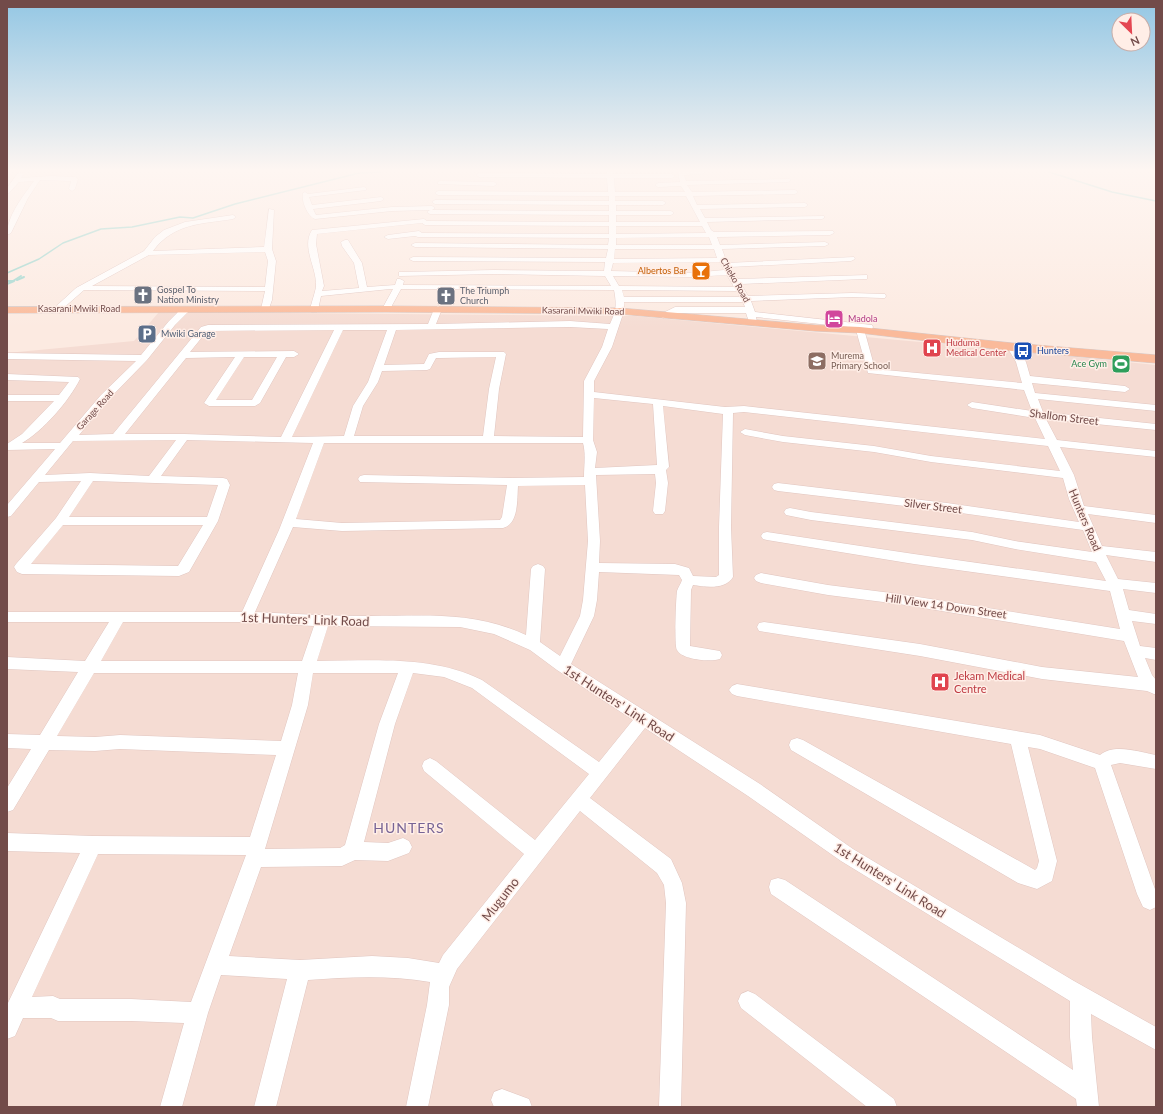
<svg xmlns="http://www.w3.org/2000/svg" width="1163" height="1114" viewBox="0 0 1163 1114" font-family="Lato,sans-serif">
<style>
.residential{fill:#f5dcd3}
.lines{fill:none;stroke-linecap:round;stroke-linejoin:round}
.stream-far1{stroke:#9dd6ce;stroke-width:1.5}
.stream{stroke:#9dd6ce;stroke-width:2}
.minor-casing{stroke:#e1c6c0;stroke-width:1}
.major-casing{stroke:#d5c9c8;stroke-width:1}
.minor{fill:#fff;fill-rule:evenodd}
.major{fill:#faba9a;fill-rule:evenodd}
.labels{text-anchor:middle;stroke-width:3;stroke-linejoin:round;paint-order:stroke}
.far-food-label{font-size:9px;fill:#c56008;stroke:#ffeee7;text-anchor:end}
.far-street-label{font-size:9px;fill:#724b49;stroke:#ffeee7}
.far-worship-label{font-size:9px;fill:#5b616d;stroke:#ffeee7;text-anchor:start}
.far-hotel-label{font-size:9px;fill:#b23c85;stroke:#ffeee7;text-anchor:start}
.far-service-label{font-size:9px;fill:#4e5e75;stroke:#ffeee7;text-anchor:start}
.far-health-label{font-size:9px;fill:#be3a42;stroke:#ffeee7;text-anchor:start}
.far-transit-label{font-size:9px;fill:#164399;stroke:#ffeee7;text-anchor:start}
.far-education-label{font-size:9px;fill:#785e54;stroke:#ffeee7;text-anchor:start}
.far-leisure-label{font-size:9px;fill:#27864d;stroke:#ffeee7;text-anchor:end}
.street-label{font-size:11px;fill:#724b49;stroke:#ffeee7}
.health-label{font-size:11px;fill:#be3a42;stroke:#ffeee7;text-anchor:start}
.near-street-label{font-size:13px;fill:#724b49;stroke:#ffeee7}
.near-neighbourhood-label{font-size:14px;letter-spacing:1px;fill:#776495;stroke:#ffeee7}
</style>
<rect width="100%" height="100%" fill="#fceae1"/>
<!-- residential -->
<path class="residential" d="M159,312L635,316L996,349L1156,365V1107H7V353L134,341Z"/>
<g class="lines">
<!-- stream-far1 -->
<g class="stream-far1">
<path d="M1049,172L1112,192L1156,201"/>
<path d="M7,273L39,259L63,243L101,229L132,227L180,217L193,218L235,204L359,173L380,172"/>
</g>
<!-- stream -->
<g class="stream">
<path d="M17,280L24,277"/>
<path d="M7,281H14L7,284"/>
<path d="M13,281L21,276"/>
</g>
<defs>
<g id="minor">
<path d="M19,172L24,173L21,178L51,176L75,177L78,179L75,189L72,191L69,189L71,181L40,180L28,198L11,233L7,235C7,216 23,196 34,181L19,182L9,193L7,194V188Z"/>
<path d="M607,172H613V174H672L675,176L672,178H614L615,192H685L681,186L658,187L655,185L658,183L680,182L678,173L679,172H705L702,174L684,175L686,181L790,179L791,180L788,182L687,185L692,192L795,190L798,192L795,194L693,196L697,205L805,203L808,205L805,207L700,209L705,218L824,216V218L822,219L707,222L711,230L714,232L833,231L834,233L830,235L717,237L720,245L825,242L829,244L825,246L722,249L727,263L854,257L855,259L851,261L730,267L738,279L867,275V279H864L741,284L748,296L852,293L885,294L886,296L885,298H882L852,297L751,301L755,312L872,325L873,327L872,329H864L875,369L1022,383L1016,362L1007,347L1012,344L1015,345L1026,362L1030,376L1125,386L1130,389L1125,392L1032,383L1035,393L1156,405V411L1038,399L1043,412L1156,424V430L1046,419L1057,440L1156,451V457L1060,447L1074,475L1084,506L1156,515V523L1088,514L1102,546L1156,552V562L1106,555L1118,579L1156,583V593L1123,589L1129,610L1156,614V624L1132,621L1140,646L1156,648V660L1145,658L1152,675L1156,680V694H1154L1147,691L1042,679L920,656L759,631L757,627L759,623L764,622L920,644L1042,667L1138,677L1124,641L899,604L828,595L761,583L756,581L754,578L756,575L761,573L828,585L899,594L1120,629L1110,591L914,564L767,540L763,539L761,536L763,533L767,532L914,554L1106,581L1096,562L1015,549L972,540L811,520L786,515L784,512L786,509L790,508L811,512L972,532L1015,541L1092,552L1083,530L947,511L778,491L774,490L772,487L774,484L778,483L947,503L1079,522L1069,499L1063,478L931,462L874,452L783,442L745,435L740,432L745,429L783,436L874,446L931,456L1060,471L1048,446L744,412L733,413L731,527L733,577C725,590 706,587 693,585L691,590L690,646L720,651L722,655L720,659C711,662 682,660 677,650C674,646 676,599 677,591C678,587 681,584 682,580L679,575L599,572L597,600L594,616L571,664L760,784L853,849L1074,981L1156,1027V1050L1091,1014L1092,1037L1099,1107H1077L1076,1099L771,894L769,887L771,880L778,878L785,880L1073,1070L1070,1037V1001L841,861L748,796L645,728L590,798L671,859L682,883L686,903L681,1107H659L666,903L664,885L657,873L580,811L457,969L449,987V1005L428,1107H406L427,1005L430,982C389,975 349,977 308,980L276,1107H254L287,979L221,975L208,1013L182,1107H160L184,1023L131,1021H58L51,1018H23L15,1036L7,1039V1005L80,853L7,851V833L93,836L250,837L276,755L120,749L95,751L49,750L13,810L7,812V788L31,749L7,748V734L40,735L78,672L7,669V657L85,661L109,622H7V612H242L279,530L313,443L187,440L161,476L223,478L227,479L230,485L218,521L189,572L179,576L22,574L17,572L14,567L16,564L56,518L81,481L39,482L11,516L7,517V505L55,449L7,450V444L22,434L54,401H7V395H59L69,382L7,380V374L78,377L80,379C69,401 43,431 22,443H60L101,395L136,361L7,359V353L141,355L169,321L182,308H188L189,310L188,312L175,325L147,360L109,399L79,435L113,434L201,327L208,325L428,324L434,309L438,306L442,309L436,324L570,321L610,324C616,311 617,305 614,290L401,289L389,311H383L382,309L393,289H390L321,296L318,310L317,312H311L310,310C311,304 316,290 316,286C317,268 301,247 312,230L424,219L427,221L609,222V215L430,214L427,212L430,210L392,211L315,219C307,216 301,200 303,193L305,192L308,194L364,187L366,188V190L309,197L312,205L381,197L384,199L381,201L313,209L316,215L392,207L432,206L435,208L432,210L609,211V205L435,204L432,202L435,200L609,201V196L438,195L435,193L438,191L608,192L607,178L479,177L476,175L479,173L607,174ZM615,196H686L700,222H616V215H671L674,213L671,211H616V205H663L666,203L663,201H615ZM422,223L425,225L609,226V234L422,233L419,231L388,235L384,237L388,239L415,236L418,237L609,238L608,245L415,243L411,245L415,247L608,249L606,258L413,257L409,259L413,261L605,262L604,271L494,270L402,272H399V276L494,274L605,276L611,286L403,285L404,281L400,279H397L395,285L367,287L362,263L348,240H345L341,242L342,246L354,263L359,288L322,291L324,286L316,244L317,234ZM616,226H702L706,233L616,234ZM709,237L712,245H616V238ZM615,249H714L717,258L614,259ZM720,262L724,270L692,273L611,271L613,263ZM727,275L734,287L619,286L613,276L692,277ZM622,290L737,291L740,297H624ZM624,302H743L745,307H675L659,315L663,318L676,313H746L749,322L753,325L757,322L756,317L857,328L856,330L868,373L1024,390L1032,411L972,402L967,405L972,408L1035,418L1045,439L744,406L725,407L594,392V381L612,347L624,311ZM570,327L608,329L602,347L584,381L583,437L494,436L499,389L506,354L504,352H439L429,354L424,364L384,365L396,330ZM334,330L281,437L184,434H125L186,358L235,357L204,403L209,406H255L260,403L286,357H294L299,354L294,351L190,352L207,331ZM343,330H387L368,382L353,406L344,436L292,437ZM244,357H277L252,400H216ZM496,357L489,389L483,436H354L363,406L378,382L382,371L427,370L430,369L436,358H439ZM594,398L653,404L657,465L595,468L597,452L593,440ZM663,406L723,414L719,527V575L716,577L693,576L689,568L675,564L599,563L600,541L596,475L655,474L656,483L653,511L655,514H663L665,511L668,483L666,470L669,467ZM176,440L149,476L90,473L45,475L73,441ZM324,443H583C586,454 584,466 584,477L513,478L364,475L360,476L358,479L360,482L507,485L502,517L500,520L342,523L296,519ZM93,481L218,485L207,517H69ZM585,485L588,541L583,600L580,616L560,656L540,642L545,569L543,566L538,564L533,566L531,569L526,635C474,611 427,616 371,616C332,616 294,614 255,612L293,527L342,531L503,528C519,524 517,499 518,486ZM63,525H203L178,566L31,564ZM123,622H246L314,626L302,661H101ZM328,626L460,627L494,634L530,650L557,670L633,720L599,762L482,680C431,655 373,661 317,661ZM94,673H298L292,705L281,741L120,735L95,737L57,736ZM313,673H398L379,724L345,845L340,848L265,849L308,705ZM413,673L444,677L472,688L589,774L535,840L436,761L430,758L424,761L422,766L424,771L524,854L443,955L439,963L408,958L372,956L300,960L229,956L261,867L342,866L355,860L388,861L409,853L412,847L409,841L403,838L388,843L364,842L395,724ZM98,854L246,855L191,1002L131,999H60L53,996L32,997Z"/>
<path d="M440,181L494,182L497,184L494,186L438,184V182Z"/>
<path d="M269,209L274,210L272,249L276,261L272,300L268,311H262L261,309L265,291L84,290L60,311H54L53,309L76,288L144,251L155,237L164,230L185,222L233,215L236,217L233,219C201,224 174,223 153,251L264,247ZM265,252L268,261L265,287L92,286L149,255Z"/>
<path d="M737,684L1040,735L1100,755C1114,743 1139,752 1156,755V769L1120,763L1111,765L1156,892V907L1150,910L1143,907L1137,894L1095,768L1040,749L1028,747L1057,861L1052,881L1037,889L1018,883L791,750L789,745L791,740L797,738L803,740L1035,870L1037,868L1039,861L1011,744L737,696L732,694L729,690L732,686Z"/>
<path d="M748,991L755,994L894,1099L897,1107H867L741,1008L738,1001L741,994Z"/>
<path d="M502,1089L529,1099L532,1107H494L491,1100L494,1092Z"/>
</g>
<path id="major" d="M386,306L620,308L815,325L860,327L1012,343L1156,355V363L1012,351L860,333L815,331L620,314L386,312L7,313V307Z"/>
</defs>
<!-- minor casing -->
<use href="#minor" class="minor-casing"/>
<!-- major casing -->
<use href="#major" class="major-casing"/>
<!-- minor -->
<use href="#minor" class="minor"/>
<!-- major -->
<use href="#major" class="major"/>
</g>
<!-- sky -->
<linearGradient id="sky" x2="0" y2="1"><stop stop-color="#94c7e4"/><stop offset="0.52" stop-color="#fef6f2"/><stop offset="1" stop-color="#fef6f2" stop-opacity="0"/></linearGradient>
<rect width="1163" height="328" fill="url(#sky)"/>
<!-- icons -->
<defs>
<symbol id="bar-square" viewBox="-11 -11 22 22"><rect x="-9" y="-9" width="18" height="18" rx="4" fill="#e8710a" stroke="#ffeee7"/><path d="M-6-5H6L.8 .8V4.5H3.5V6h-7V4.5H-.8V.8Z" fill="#fff"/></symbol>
<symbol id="church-square" viewBox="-11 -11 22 22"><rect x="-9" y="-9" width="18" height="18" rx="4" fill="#6b7280" stroke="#ffeee7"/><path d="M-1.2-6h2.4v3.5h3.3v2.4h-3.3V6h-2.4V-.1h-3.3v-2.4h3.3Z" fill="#fff"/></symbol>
<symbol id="hotel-square" viewBox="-11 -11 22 22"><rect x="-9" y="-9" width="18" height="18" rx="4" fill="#d1479c" stroke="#ffeee7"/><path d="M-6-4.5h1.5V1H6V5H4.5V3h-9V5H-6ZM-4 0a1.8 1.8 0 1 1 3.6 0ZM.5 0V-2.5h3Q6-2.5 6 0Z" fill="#fff"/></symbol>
<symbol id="parking-square" viewBox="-11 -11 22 22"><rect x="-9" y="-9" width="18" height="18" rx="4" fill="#5c6f8a" stroke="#ffeee7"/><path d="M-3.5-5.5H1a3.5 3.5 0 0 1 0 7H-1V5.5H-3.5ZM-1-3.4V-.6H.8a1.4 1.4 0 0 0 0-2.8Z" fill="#fff"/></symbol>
<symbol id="hospital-square" viewBox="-11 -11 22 22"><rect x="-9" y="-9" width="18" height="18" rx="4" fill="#e0444e" stroke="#ffeee7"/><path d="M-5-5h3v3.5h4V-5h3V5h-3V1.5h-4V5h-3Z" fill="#fff"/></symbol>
<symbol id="bus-square" viewBox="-11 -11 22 22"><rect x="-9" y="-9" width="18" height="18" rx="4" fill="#1a4fb4" stroke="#ffeee7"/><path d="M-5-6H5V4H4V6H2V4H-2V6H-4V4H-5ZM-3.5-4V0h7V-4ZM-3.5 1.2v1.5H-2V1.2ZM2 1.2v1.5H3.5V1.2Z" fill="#fff"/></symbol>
<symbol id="school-square" viewBox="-11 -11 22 22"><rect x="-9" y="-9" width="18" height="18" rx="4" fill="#8d6e63" stroke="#ffeee7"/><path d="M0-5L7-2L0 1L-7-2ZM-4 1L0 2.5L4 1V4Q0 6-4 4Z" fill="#fff"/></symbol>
<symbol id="stadium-square" viewBox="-11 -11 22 22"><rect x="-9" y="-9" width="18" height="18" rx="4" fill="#2e9e5b" stroke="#ffeee7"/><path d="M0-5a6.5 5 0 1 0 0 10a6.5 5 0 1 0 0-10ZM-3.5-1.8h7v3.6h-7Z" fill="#fff"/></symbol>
</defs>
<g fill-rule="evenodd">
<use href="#bar-square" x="690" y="260" width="22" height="22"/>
<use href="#church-square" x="132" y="284" width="22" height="22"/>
<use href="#church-square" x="435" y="285" width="22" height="22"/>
<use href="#hotel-square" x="823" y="308" width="22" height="22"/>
<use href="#parking-square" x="136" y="323" width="22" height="22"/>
<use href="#hospital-square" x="921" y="337" width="22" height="22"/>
<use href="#bus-square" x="1012" y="340" width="22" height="22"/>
<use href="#school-square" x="806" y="350" width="22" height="22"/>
<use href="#stadium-square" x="1110" y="353" width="22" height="22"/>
<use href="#hospital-square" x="929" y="671" width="22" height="22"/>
</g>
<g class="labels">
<!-- far-food labels -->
<g class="far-food-label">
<text x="687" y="274">Albertos Bar</text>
</g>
<!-- far-street labels -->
<g class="far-street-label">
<text transform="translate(735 280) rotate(60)" y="3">Chieko Road</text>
<text x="79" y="312">Kasarani Mwiki Road</text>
<text transform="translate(583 311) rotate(1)" y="3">Kasarani Mwiki Road</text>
<text transform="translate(95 410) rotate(-48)" y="3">Garage Road</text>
</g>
<!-- far-worship labels -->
<g class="far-worship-label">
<text x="157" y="293">Gospel To<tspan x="157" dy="10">Nation Ministry</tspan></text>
<text x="460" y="294">The Triumph<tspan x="460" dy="10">Church</tspan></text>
</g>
<!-- far-hotel labels -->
<g class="far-hotel-label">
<text x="848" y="322">Madola</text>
</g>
<!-- far-service labels -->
<g class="far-service-label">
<text x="161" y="337">Mwiki Garage</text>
</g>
<!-- far-health labels -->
<g class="far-health-label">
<text x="946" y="346">Huduma<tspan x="946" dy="10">Medical Center</tspan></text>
</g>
<!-- far-transit labels -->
<g class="far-transit-label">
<text x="1037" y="354">Hunters</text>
</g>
<!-- far-education labels -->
<g class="far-education-label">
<text x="831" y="359">Murema<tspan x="831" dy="10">Primary School</tspan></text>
</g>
<!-- far-leisure labels -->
<g class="far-leisure-label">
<text x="1107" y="367">Ace Gym</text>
</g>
<!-- street labels -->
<g class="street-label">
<text transform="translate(1064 417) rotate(7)" y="4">Shallom Street</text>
<text transform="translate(933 506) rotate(7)" y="4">Silver Street</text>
<text transform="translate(1085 520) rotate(67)" y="4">Hunters Road</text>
<text transform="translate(946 606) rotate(8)" y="4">Hill View 14 Down Street</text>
</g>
<!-- health labels -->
<g class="health-label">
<text x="954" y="680">Jekam Medical<tspan x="954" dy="13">Centre</tspan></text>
</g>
<!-- near-street labels -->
<g class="near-street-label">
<text transform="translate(305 619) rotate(2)" y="5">1st Hunters' Link Road</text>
<text transform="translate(619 703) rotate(33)" y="5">1st Hunters' Link Road</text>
<text transform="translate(890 880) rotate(32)" y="5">1st Hunters' Link Road</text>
<text transform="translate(500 899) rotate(-52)" y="5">Mugumo</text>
</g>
<!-- near-neighbourhood labels -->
<g class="near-neighbourhood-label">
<text x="409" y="833">HUNTERS</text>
</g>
</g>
<!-- border -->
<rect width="1163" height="1114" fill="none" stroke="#724b49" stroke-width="16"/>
<!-- north arrow -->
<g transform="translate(1131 32) rotate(156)"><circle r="19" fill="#ffeee7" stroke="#c7ada8"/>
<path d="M0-3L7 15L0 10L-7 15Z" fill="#e44752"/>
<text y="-6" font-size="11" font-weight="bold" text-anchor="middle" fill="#724b49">N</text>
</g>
</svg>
